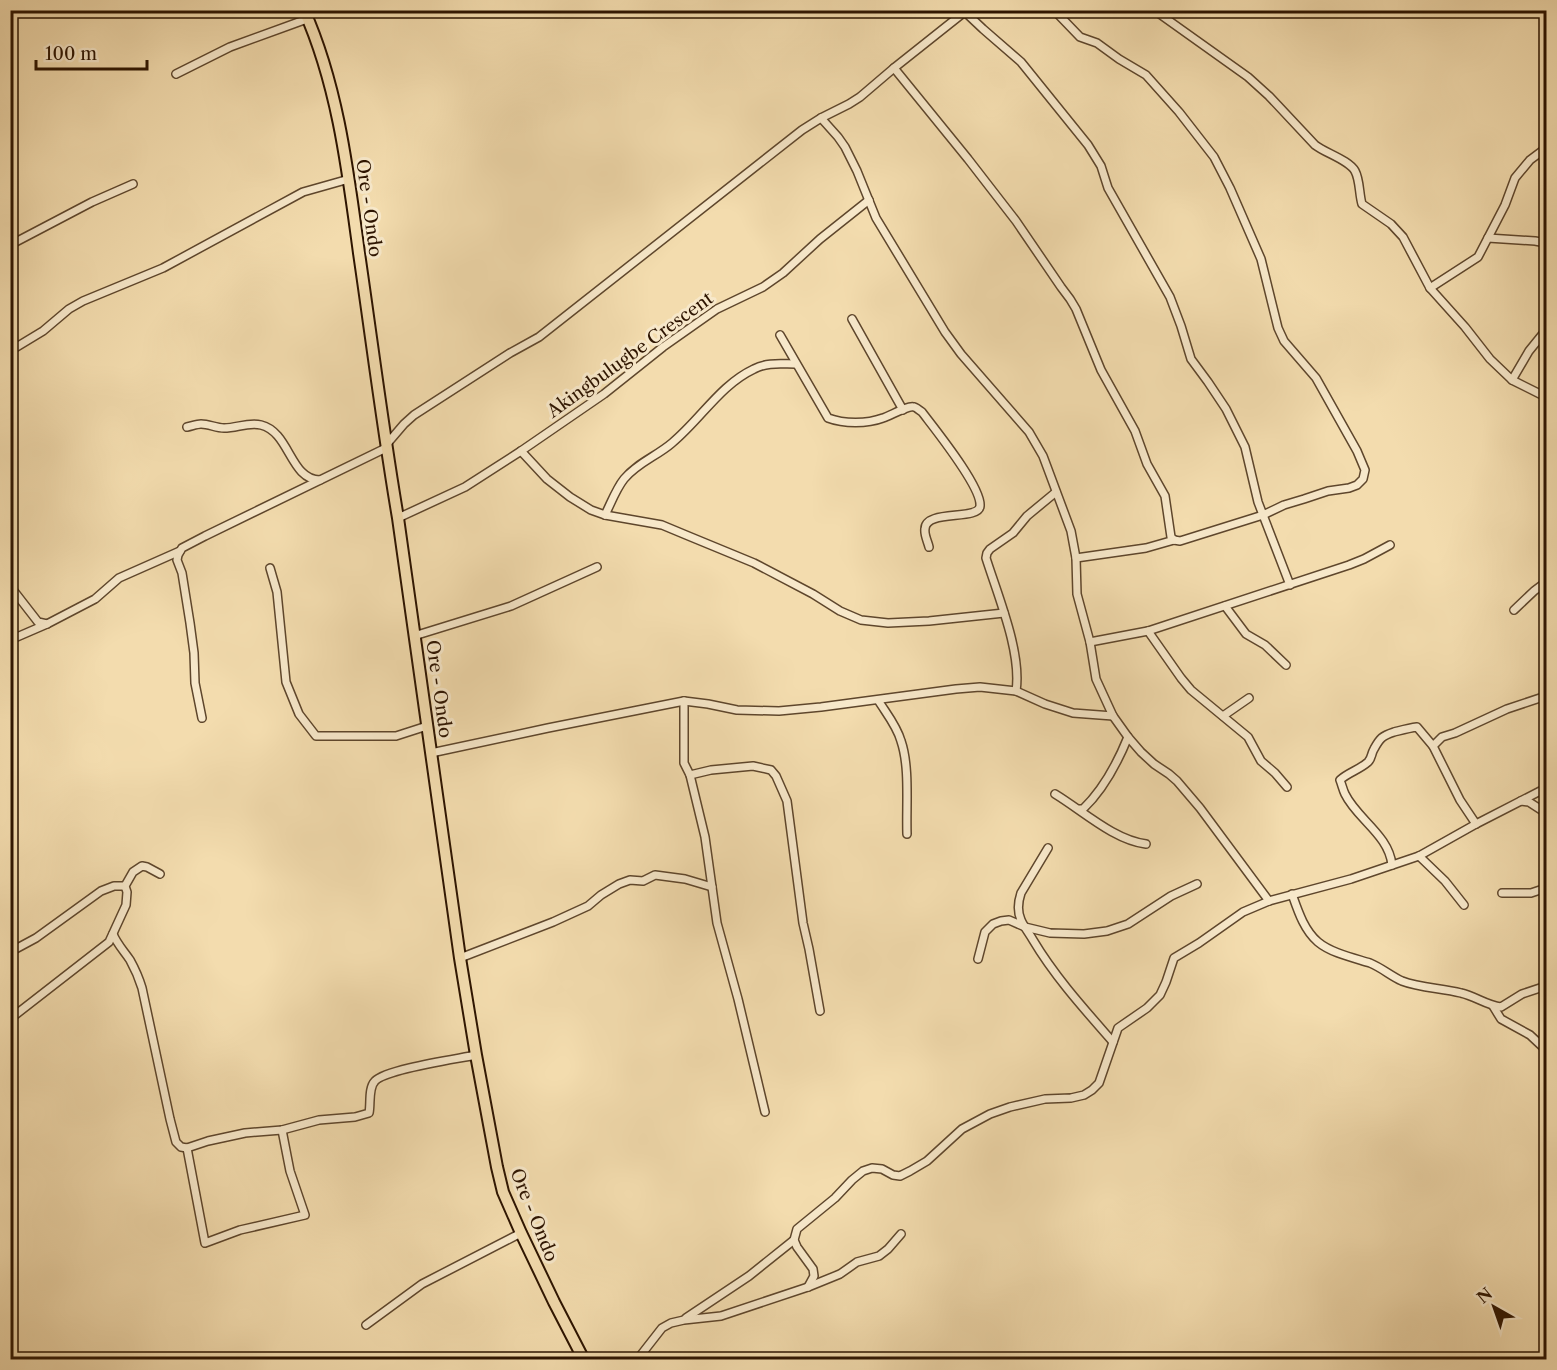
<svg xmlns="http://www.w3.org/2000/svg" width="1557" height="1370" viewBox="0 0 1557 1370" font-family="'Libre Caslon Text',serif">
<style>
.lines{fill:none;stroke-linecap:round;stroke-linejoin:round}
.minor-casing{stroke:#5e462c;stroke-width:10}
.primary-casing{stroke:#2d1400;stroke-width:14}
.minor{stroke:#f7e8ca;stroke-width:7}
.primary{stroke:#f3dcae;stroke-width:10}
.labels{text-anchor:middle;stroke-width:6;stroke-linejoin:round;paint-order:stroke}
.street-label{font-size:18px;fill:#2d1400;stroke:#f7e8ca}
</style>
<rect width="100%" height="100%" fill="#f3dcae"/>
<filter id="stains"><feTurbulence type="fractalNoise" baseFrequency=".00333" numOctaves="4"/><feColorMatrix values="0 0 0 0 .2 0 0 0 0 .09 0 0 0 0 .02 0 0 0 .5 -.17"/></filter>
<radialGradient id="worn" r=".72"><stop offset=".6" stop-color="#630" stop-opacity="0"/><stop offset="1" stop-color="#630" stop-opacity=".3"/></radialGradient>
<g class="lines">
<defs>
<g id="minor">
<path d="M1054,10L1080,37L1097,43L1119,59L1146,75L1179,112L1214,157L1230,188L1261,259L1278,328L1284,341L1316,378L1357,451L1365,470L1363,479L1357,485L1349,488L1328,491L1304,499L1284,505L1263,515L1180,541L1174,540L1146,548L1076,558"/>
<path d="M1154,10L1248,77L1269,96L1315,145C1325,153 1349,160 1355,171C1360,180 1359,194 1362,204L1391,224L1403,237L1430,288L1465,327L1490,359L1512,380L1546,397"/>
<path d="M965,12L983,29L1021,62L1088,145L1101,166L1108,188L1170,297L1181,326L1191,359L1208,382L1226,409L1245,447L1258,502L1290,585"/>
<path d="M894,68L968,159L1016,221L1061,287L1070,299L1076,309L1101,370L1135,431L1147,464L1165,496L1171,537L1174,540"/>
<path d="M176,74L230,47L307,19"/>
<path d="M821,118L838,137L845,147L857,171L876,218L945,332L961,354L1029,432L1043,456L1071,531L1076,558L1077,594L1090,642L1096,679L1113,716L1128,737L1141,752L1154,764L1169,774L1177,781L1200,808L1269,901"/>
<path d="M1488,238L1535,241L1546,243"/>
<path d="M10,245L92,202L133,184"/>
<path d="M1430,288L1478,257L1505,205L1515,178L1530,160L1546,148"/>
<path d="M852,319L903,410"/>
<path d="M780,335L828,418C844,424 867,424 883,418C890,416 908,405 914,407C916,407 920,411 922,412C934,428 982,487 980,506C979,521 925,509 925,529C924,535 928,542 929,547"/>
<path d="M10,351L43,331L69,309L83,301L163,268L303,192L349,179"/>
<path d="M1512,380L1529,351L1546,330"/>
<path d="M187,427C192,426 197,424 201,424C209,424 216,428 224,428C237,428 248,422 261,425C290,432 290,480 320,480"/>
<path d="M386,445L404,424L414,415L510,353L539,337L802,130L821,118L849,104L860,97L894,68L967,10"/>
<path d="M521,451L547,479L570,497L591,510L605,515L662,525L686,535L754,563L813,594L840,611L861,620L888,623L929,621L1004,613"/>
<path d="M605,515C611,503 616,489 624,479C637,463 657,456 672,443C701,419 720,385 754,369C767,362 781,364 795,364"/>
<path d="M398,518L465,487L521,451L604,394L663,347L717,309L763,287L783,273L820,239L869,200"/>
<path d="M270,568L277,592L286,682L299,714L316,736H396L427,726"/>
<path d="M10,586L38,622L47,624"/>
<path d="M1225,606L1246,634L1265,645L1286,665"/>
<path d="M1514,610L1534,591L1546,582"/>
<path d="M1148,631L1181,678L1191,690L1248,737L1261,761L1275,773L1287,787"/>
<path d="M414,636L511,606L597,567"/>
<path d="M10,640L47,624L95,599L119,578L180,551"/>
<path d="M1090,642L1148,631L1349,565L1364,559L1390,545"/>
<path d="M1016,691C1022,653 998,596 986,558L987,553L990,549L1013,533L1027,516L1056,492"/>
<path d="M878,700C886,713 897,726 901,741C910,767 906,806 907,834"/>
<path d="M684,701V763L690,775L705,837L717,923L738,999L765,1112"/>
<path d="M1223,716L1249,698"/>
<path d="M202,718L195,683L194,653L190,623L182,573L177,560L178,555L182,548L205,536L386,448"/>
<path d="M431,753L548,728L684,701L708,704L737,710L779,711L821,707L956,689L980,687L1016,691L1045,704L1073,713L1113,716"/>
<path d="M690,775L711,770L753,766L771,770L776,776L787,801L803,923L809,949L820,1011"/>
<path d="M1055,794C1083,811 1114,840 1146,844"/>
<path d="M1521,801L1529,802L1546,813"/>
<path d="M1080,809H1083C1104,789 1117,764 1128,737"/>
<path d="M1476,824L1460,800L1433,746L1442,737L1455,733L1507,709L1546,696"/>
<path d="M1048,848L1021,893C1018,902 1017,911 1021,920C1024,927 1029,933 1033,940C1055,977 1085,1010 1113,1042"/>
<path d="M1419,856L1445,881L1464,905"/>
<path d="M1392,865C1389,835 1357,819 1345,794C1343,790 1342,785 1340,780C1349,772 1359,770 1368,762C1372,758 1371,754 1374,749C1380,738 1382,736 1394,732C1402,730 1409,728 1417,727L1433,746"/>
<path d="M1502,893H1531L1546,888"/>
<path d="M1292,894C1298,911 1304,930 1318,942C1331,953 1354,958 1370,963C1382,968 1391,976 1402,981C1420,988 1442,988 1461,993C1475,996 1486,1005 1501,1007L1522,994L1546,986"/>
<path d="M113,934C117,944 124,951 130,960C135,969 139,978 142,988L170,1119L176,1142L181,1147L187,1148L208,1141L245,1133L282,1130L319,1120L355,1117L369,1113C371,1104 368,1088 375,1081C386,1069 457,1059 476,1055"/>
<path d="M10,952L36,938L101,891L114,886H125"/>
<path d="M460,958L553,922L588,906L601,895L619,884L630,880L643,881L655,875L685,879L712,887"/>
<path d="M978,959L985,932L993,924L1001,921L1009,920L1025,927L1050,933L1084,934L1107,931L1128,924L1171,896L1197,884"/>
<path d="M1493,1006L1501,1019L1530,1035L1546,1050"/>
<path d="M10,1019L109,942L126,905L127,892L125,886L133,872L142,866L147,867L160,874"/>
<path d="M187,1148L205,1243L240,1230L305,1215L290,1171L282,1130"/>
<path d="M808,1287L814,1276L813,1269L797,1247L794,1240L797,1229L835,1198L852,1180L863,1171L872,1168L882,1169L893,1175L900,1176L910,1171L927,1161L962,1129L990,1114L1010,1107L1045,1099L1071,1098L1084,1095L1092,1090L1099,1083L1118,1028L1147,1008L1160,995L1166,982L1174,958L1199,943L1243,912L1269,901L1351,879L1419,856L1476,824L1546,788"/>
<path d="M686,1318L749,1276L794,1240"/>
<path d="M366,1325L422,1284L521,1233"/>
<path d="M637,1360L662,1328L671,1323L684,1320L721,1316L808,1287L840,1274L857,1262L879,1256L888,1249L901,1234"/>
</g>
<path id="primary" d="M304,10C338,86 348,172 359,253C372,342 383,430 398,518L460,958L476,1055L497,1167L503,1192L521,1233L554,1302L584,1360"/>
</defs>
<!-- minor casing -->
<use href="#minor" class="minor-casing"/>
<!-- primary casing -->
<use href="#primary" class="primary-casing"/>
<!-- minor -->
<use href="#minor" class="minor"/>
<!-- primary -->
<use href="#primary" class="primary"/>
</g>
<g class="labels">
<!-- street labels -->
<g class="street-label">
<text transform="translate(369 208) rotate(82)" y="6">Ore - Ondo</text>
<text transform="translate(630 355) rotate(-36)" y="6">Akingbulugbe Crescent</text>
<text transform="translate(439 689) rotate(82)" y="6">Ore - Ondo</text>
<text transform="translate(534 1215) rotate(68)" y="6">Ore - Ondo</text>
</g>
</g>
<!-- margin -->
<rect width="1557" height="1370" fill="none" stroke="#f3dcae" stroke-width="36"/>
<rect x="12" y="12" width="1533" height="1346" fill="none" stroke="#2d1400" stroke-width="3"/>
<rect x="18" y="18" width="1521" height="1334" fill="none" stroke="#2d1400" stroke-width="1.5"/>
<!-- north arrow -->
<g transform="translate(1494 1307) rotate(320)" stroke="#f7e8ca" stroke-width="4.5" paint-order="stroke">
<path d="M0-4.5L10 22L0 15L-10 22Z" fill="#2d1400"/>
<text y="-9" font-size="16" font-weight="bold" text-anchor="middle" fill="#2d1400">N</text>
</g>
<!-- scale -->
<path d="M36 60v9h111v-9" fill="none" stroke="#2d1400" stroke-width="3"/>
<text x="45" y="60" font-size="18" fill="#2d1400" stroke="#f7e8ca" stroke-width="4.5" paint-order="stroke">100 m</text>
<rect width="100%" height="100%" filter="url(#stains)"/>
<rect width="100%" height="100%" fill="url(#worn)"/>
</svg>
